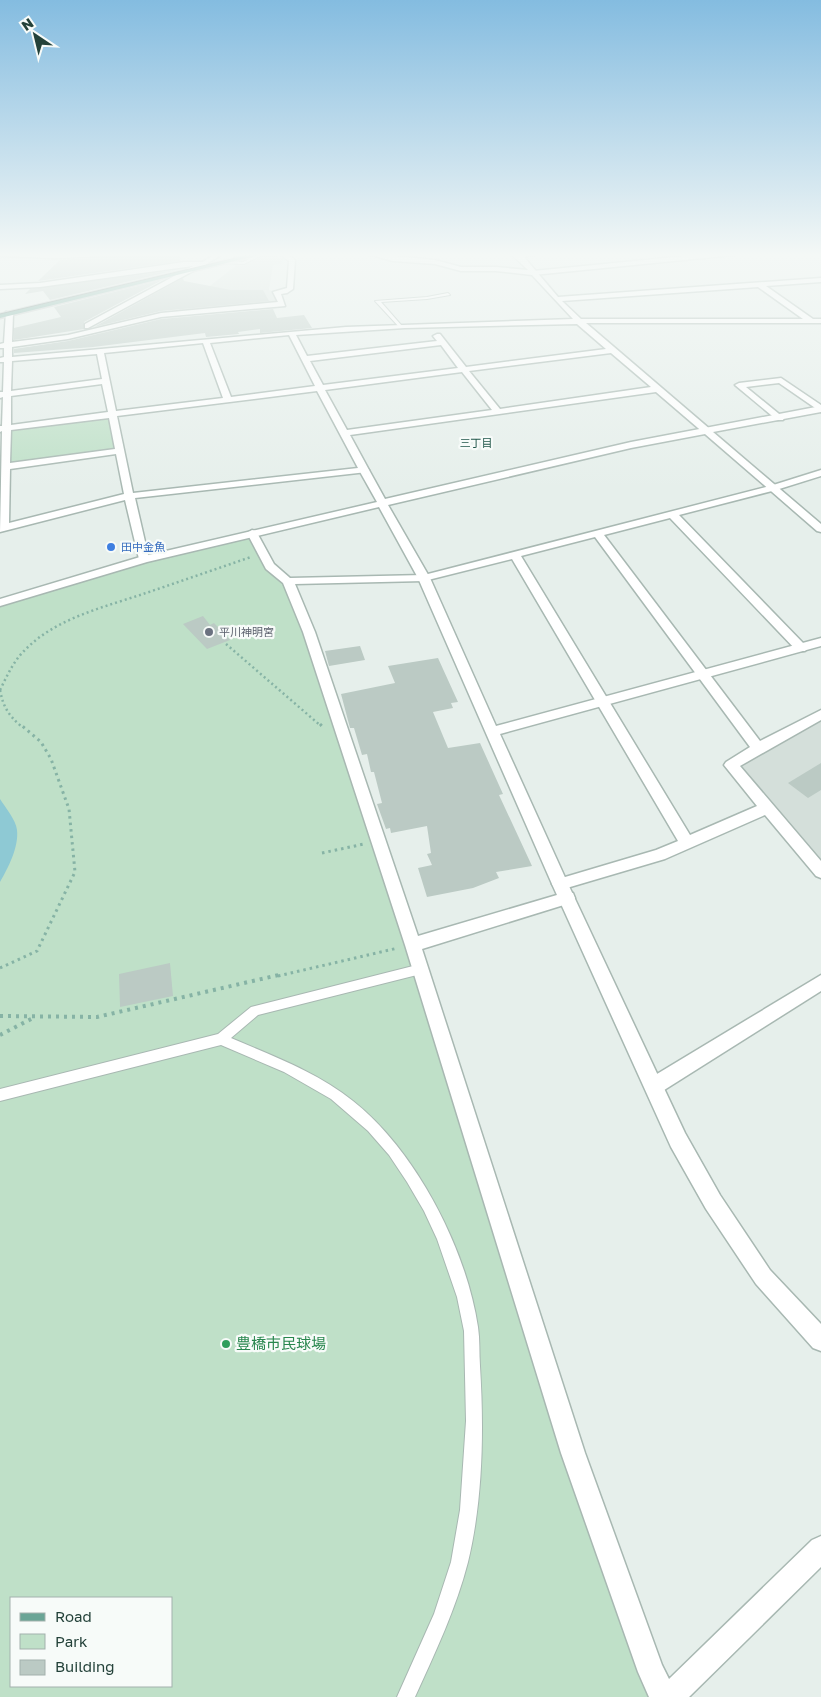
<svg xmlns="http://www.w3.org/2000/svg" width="821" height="1697" viewBox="0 0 821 1697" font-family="'Golos Text','Noto Sans JP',sans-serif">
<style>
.built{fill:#d4dfda}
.green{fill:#bfe0c8;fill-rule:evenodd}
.water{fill:#8ec9d4}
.building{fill:#bbcac4}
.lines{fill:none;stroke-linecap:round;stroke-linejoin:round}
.service-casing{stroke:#a8b8b2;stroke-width:2}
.minor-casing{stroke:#a8b8b2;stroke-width:3}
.tertiary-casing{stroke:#a8b8b2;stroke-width:3}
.primary-casing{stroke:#c2cac8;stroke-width:3}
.path-far2{stroke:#86b3a5;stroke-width:2.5;stroke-dasharray:2 3;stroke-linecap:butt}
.path-far1{stroke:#86b3a5;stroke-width:3;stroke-dasharray:2.5 4;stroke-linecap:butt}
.path{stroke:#86b3a5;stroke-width:4;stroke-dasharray:3 5;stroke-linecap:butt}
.service{fill:#fff;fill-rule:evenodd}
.minor{fill:#fff;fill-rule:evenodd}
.tertiary{fill:#fff;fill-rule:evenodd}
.primary{fill:#6aa596;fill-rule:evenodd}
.tram{stroke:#5f7d75;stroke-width:1}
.shop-dot{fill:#3f7fe0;stroke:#f7fbf9;stroke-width:2}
.worship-dot{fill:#6b7280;stroke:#f7fbf9;stroke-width:2}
.leisure-dot{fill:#2e9e5b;stroke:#f7fbf9;stroke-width:2}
.labels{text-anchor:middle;stroke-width:4.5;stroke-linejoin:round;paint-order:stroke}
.far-neighbourhood-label{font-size:11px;fill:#1f5548;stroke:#f7fbf9}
.far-shop-label{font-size:11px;fill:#366cbe;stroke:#f7fbf9;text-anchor:start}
.far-worship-label{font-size:11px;fill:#5b616d;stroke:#f7fbf9;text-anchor:start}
.near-leisure-label{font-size:15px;fill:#27864d;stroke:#f7fbf9;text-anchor:start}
</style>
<rect width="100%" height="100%" fill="#e6efeb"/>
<!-- built -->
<g class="built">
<path d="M271,253L283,259L282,264L273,265L271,277L269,290L273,291L277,302L176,312L237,265L242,266L263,255Z"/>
<path d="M821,720V863L741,766Z"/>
</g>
<!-- green -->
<g class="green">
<path d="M104,416L113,419L120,451L4,467L6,431L14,427Z"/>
<path d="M252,533L263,560L288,581L664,1697H0V603ZM11,1598H171V1686H11Z"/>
</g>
<!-- water -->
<path class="water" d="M0,799C5,807 16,820 17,830C19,847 8,868 0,882Z"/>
<!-- building -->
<g class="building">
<path d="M179,253L180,261L38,281L60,260Z"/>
<path d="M177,270L50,300L43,291L25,294L30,289Z"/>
<path d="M183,278L184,281L231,290H263L269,301L161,311L94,327Z"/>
<path d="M162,280L84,322V329L14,340V328L61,317L54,307Z"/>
<path d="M273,309L277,318L304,315L312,328L260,333V329L238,332L239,334L206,337L205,333L93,347L14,353V349L68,341L161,319Z"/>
<path d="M203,616L210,625L214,623L230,640L207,649L183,624Z"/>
<path d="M360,646L365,660L329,666L325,651Z"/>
<path d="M438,658L458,702L451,703L453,708L433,712L448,748L480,743L503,794L499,795L532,866L496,872L499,878L473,888L427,897L418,868L432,865L427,854L431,853L427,826L391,833L390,828L386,829L377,804L382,803L374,772H371L367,754L362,755L354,728H350L341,694L395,683L388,666Z"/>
<path d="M821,763V790L808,798L788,783Z"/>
<path d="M170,963L173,996L120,1007L119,974Z"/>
</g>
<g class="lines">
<defs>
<g id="service">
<path d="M261,253H266L244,264L220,263L243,262Z"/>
<path d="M448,293L450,295L427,299L381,302L402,326L400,328L375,301L427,297Z"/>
<path d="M421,964L425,966L427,969L425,972L421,974L258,1015L231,1038C273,1056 317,1072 353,1101C416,1151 466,1248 478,1327C480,1340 479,1353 480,1366C484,1429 483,1500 468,1562C456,1609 435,1653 415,1697H397L434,1614L451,1562L460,1510L466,1421L464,1331L457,1297L437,1239L424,1211L407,1182L389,1155L368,1131L331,1099L284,1072L221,1045L0,1101V1089L218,1034L251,1007L255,1006Z"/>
</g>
<g id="minor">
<path d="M0,253H136L133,255L55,258L0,256Z"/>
<path d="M279,253H286L295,260L293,289L287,293L281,294L285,306L161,317L68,339L12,347V357L346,327L573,319L532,275L496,271H461L435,264L393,261L364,253L435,260L461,267H496L528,270L510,253H541L524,257L558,297L821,278V282L766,286L813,319H821V323H586L711,430V434H705L656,392L350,435L369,470L367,472L135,498L149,559L144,562L139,559L125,500L0,532L2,431L0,432V426H2L3,397L0,398V392H3L4,362H0V358L4,357V348H0V344L4,343L6,312L13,314L12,342L68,335L161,313L278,302L273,292L287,288L289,261ZM758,287L803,319H581L562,301ZM577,324L606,349L466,367L440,334H437L433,336L437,341L307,356L296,335L405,328ZM289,335L315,386L231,397L210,343ZM203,343L223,398L116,411L104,353ZM441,345L458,368L323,385L310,361ZM611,353L651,387L500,409L469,371ZM97,354L102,379L11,391L12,361ZM462,372L492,410L347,430L325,390ZM102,384L108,412L11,425V396ZM317,391L358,468L133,493L117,416ZM109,418L115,449L10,463L11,430ZM116,454L124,494L9,523L10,469Z"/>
<path d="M184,262H203L206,264L88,328H85V324L193,266L40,287L0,289V285L40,283Z"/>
<path d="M781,378L821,405V412L779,383L746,387L784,418L783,420H777L735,385L739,383Z"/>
<path d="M821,470V476L776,490L679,515L805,645L807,648L805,651H797L670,518L604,535L760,741L821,710V720L740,766L821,861V878L816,876L765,815L665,859L560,890L555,888L552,884L555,880L656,850L678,841L512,559L424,581L295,584L315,632L418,936L567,892L573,893L575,898L573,903L567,904L422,949L585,1453L662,1665L669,1679L812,1540L821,1536V1567L689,1697H649L638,1672L561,1453L405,945L303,632L283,583L266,569L247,533L252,530L256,531L274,564L290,578L424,575L770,486ZM595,537L750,747L726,762L724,765L757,806L690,835L521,556Z"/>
<path d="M821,975V991L661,1092L654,1095L647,1092L645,1086L647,1080Z"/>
</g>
<g id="tertiary">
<path d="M217,253H224L205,265H201V263Z"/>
<path d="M716,253H737L734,255L533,275L530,273L533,271Z"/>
<path d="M821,406V412L713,432L821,524V532L817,531L705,434L631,448L388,505L430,578L496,726L821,638V646L500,734L568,884L685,1133L720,1195L770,1270L821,1324V1351L813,1348L756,1284L706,1209L671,1147L552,884L418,578L379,507L147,562L0,606V599L140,557L377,502L359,470L364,467L369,470L385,499L631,442Z"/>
</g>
<path id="primary" d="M257,253H267L0,318V314Z"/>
</defs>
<!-- service casing -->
<use href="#service" class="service-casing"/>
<!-- minor casing -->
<use href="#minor" class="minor-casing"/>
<!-- tertiary casing -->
<use href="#tertiary" class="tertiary-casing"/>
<!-- primary casing -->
<use href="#primary" class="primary-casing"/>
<!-- path-far2 -->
<g class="path-far2">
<path d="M226,644L321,726"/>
<path d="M0,690C3,706 8,715 21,726"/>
<path d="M0,690C7,676 13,662 24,651C55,618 105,607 146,593C181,581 216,569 251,557"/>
</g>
<!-- path-far1 -->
<g class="path-far1">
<path d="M320,724L324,728"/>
<path d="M322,853L364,844"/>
<path d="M0,968L37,951L75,872L69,809L51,759L41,742L20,724"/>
<path d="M278,976L398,948"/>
</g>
<!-- path -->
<g class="path">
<path d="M0,1016L97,1017L283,974"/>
<path d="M0,1035L35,1017"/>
</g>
<!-- service -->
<use href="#service" class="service"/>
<!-- minor -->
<use href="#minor" class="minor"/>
<!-- tertiary -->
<use href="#tertiary" class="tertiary"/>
<!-- primary -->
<use href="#primary" class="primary"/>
<!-- tram -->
<path class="tram" d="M0,314L257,253"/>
</g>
<!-- sky -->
<linearGradient id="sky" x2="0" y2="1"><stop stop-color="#84bce0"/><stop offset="0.52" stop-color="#f4f8f6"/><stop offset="1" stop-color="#f4f8f6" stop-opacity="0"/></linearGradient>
<rect width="821" height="490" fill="url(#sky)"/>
<!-- markers -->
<circle class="shop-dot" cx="111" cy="547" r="5"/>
<circle class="worship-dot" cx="209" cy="632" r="5"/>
<circle class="leisure-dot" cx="226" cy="1344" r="5"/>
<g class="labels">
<!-- far-neighbourhood labels -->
<g class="far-neighbourhood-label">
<text x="476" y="447">三丁目</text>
</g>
<!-- far-shop labels -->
<g class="far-shop-label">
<text x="121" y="551">田中金魚</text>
</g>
<!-- far-worship labels -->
<g class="far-worship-label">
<text x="219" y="636">平川神明宮</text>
</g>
<!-- near-leisure labels -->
<g class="near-leisure-label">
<text x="236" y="1349">豊橋市民球場</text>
</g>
</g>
<!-- legend -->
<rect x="10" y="1597" width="162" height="90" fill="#f7fbf9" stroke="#a3b1ad"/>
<rect x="20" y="1613" width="25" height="8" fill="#6aa596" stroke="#a3b1ad"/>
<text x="55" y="1622" font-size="15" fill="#24423a">Road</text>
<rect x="20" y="1634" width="25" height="15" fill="#bfe0c8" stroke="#a3b1ad"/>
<text x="55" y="1647" font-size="15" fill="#24423a">Park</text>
<rect x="20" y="1660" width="25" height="15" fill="#bbcac4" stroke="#a3b1ad"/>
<text x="55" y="1672" font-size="15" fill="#24423a">Building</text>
<!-- north arrow -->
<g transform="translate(35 35) rotate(325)" stroke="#f7fbf9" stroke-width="4" paint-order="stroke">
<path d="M0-4L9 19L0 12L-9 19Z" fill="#24423a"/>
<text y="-8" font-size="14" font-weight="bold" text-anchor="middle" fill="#24423a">N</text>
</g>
</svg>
